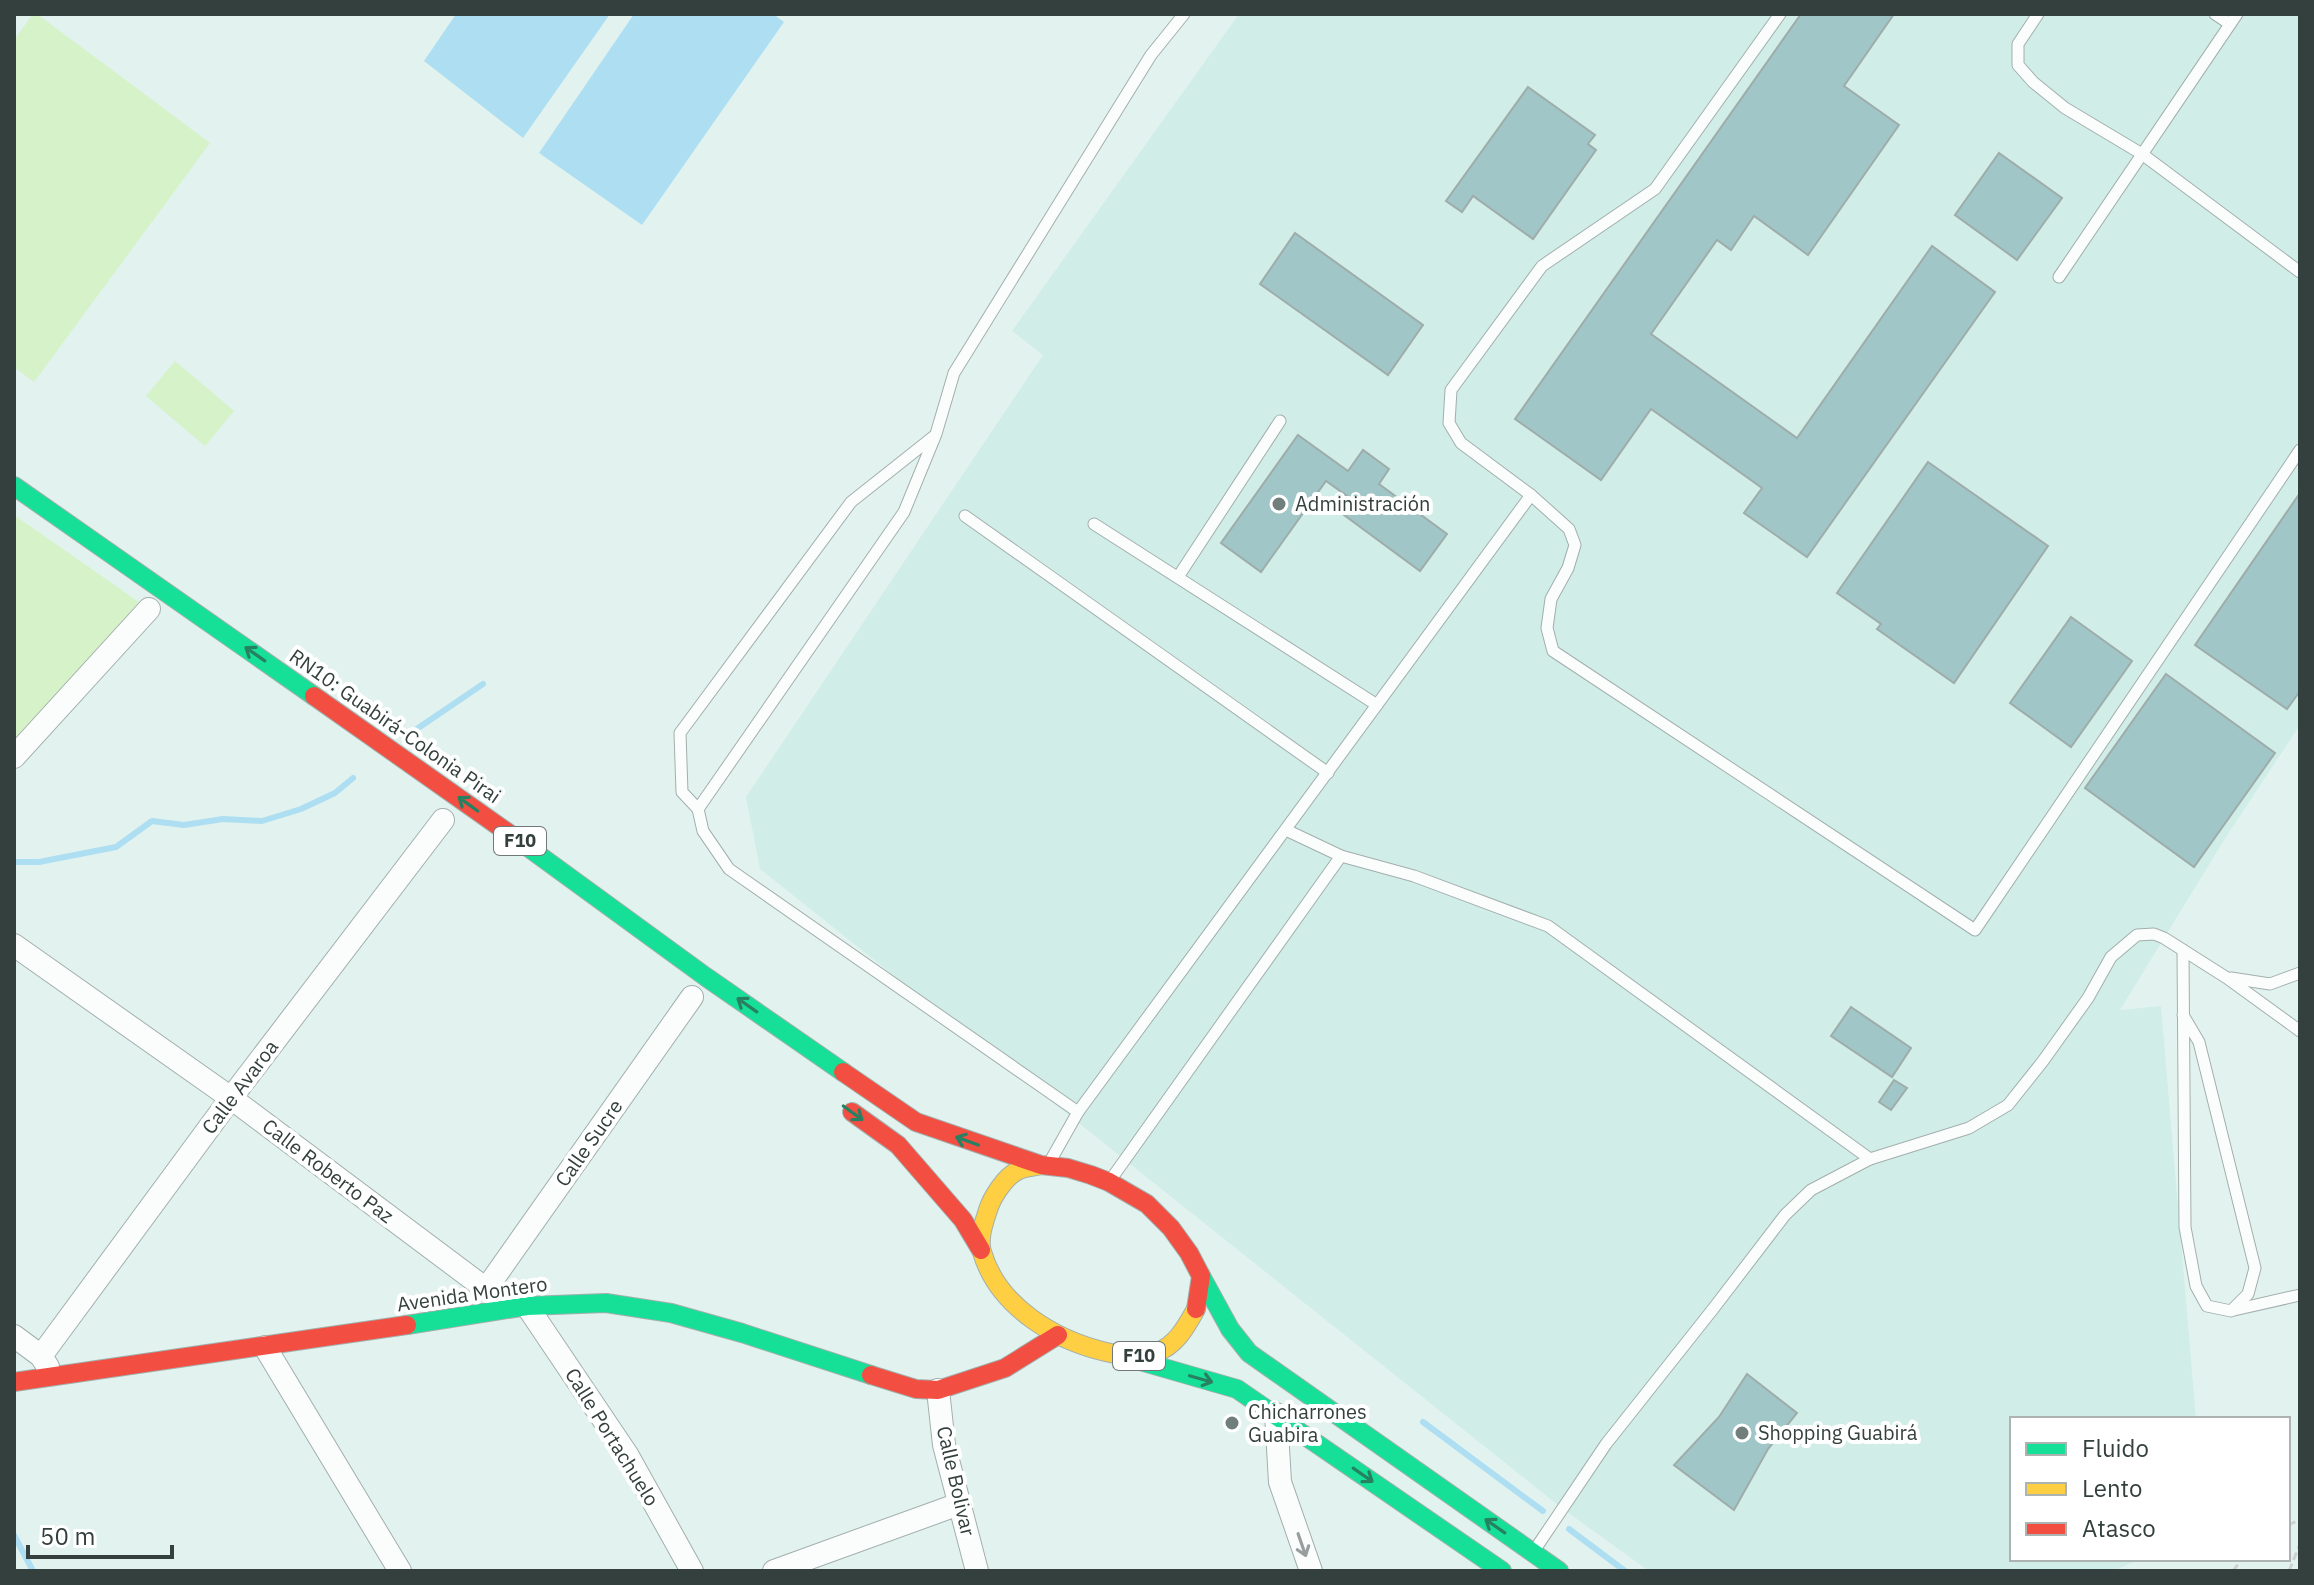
<svg xmlns="http://www.w3.org/2000/svg" width="2314" height="1585" viewBox="0 0 2314 1585" font-family="'IBM Plex Sans',sans-serif">
<style>
.built{fill:#d0ede8}
.green{fill:#d5f2c8}
.water{fill:#aedef2}
.lines{fill:none;stroke-linecap:round;stroke-linejoin:round}
.stream{stroke:#aedef2;stroke-width:6}
.building{fill:#a1c6c7;stroke:#9eacaa;stroke-width:2}
.lane-casing{stroke:#a2afac;stroke-width:13}
.street-casing{stroke:#a2afac;stroke-width:24}
.fast-casing{stroke:#a2afac;stroke-width:20}
.slow-casing{stroke:#a2afac;stroke-width:20}
.jam-casing{stroke:#a2afac;stroke-width:20}
.path{stroke:#ccd2d1;stroke-width:3;stroke-dasharray:8 4;stroke-linecap:butt}
.lane{stroke:#fbfdfd;stroke-width:11}
.street{stroke:#fbfdfd;stroke-width:22}
.fast{stroke:#16e098;stroke-width:18}
.slow{stroke:#ffcf43;stroke-width:18}
.jam{stroke:#f24e42;stroke-width:18}
.oneway{stroke:#278061}
.oneway2{stroke:#979e9d}
.poi-dot{fill:#707f7b;stroke:#fff;stroke-width:3}
.labels{text-anchor:middle;stroke-width:8;stroke-linejoin:round;paint-order:stroke}
.shield{fill:#fff;stroke:#707977;stroke-width:2}
.shield-label{font-size:18px;font-weight:bold;fill:#33403d}
.poi-label{font-size:20px;fill:#33403d;stroke:#fff;text-anchor:start}
.street-label{font-size:20px;fill:#33403d;stroke:#fff}
</style>
<rect width="100%" height="100%" fill="#e2f3ef"/>
<!-- built -->
<path class="built" d="M1239,14H2300V725L2226,837L2120,1010L2161,1006L2196,1419H2012V1559H2141L2113,1571H1649L1563,1509L760,869L746,797L1043,355L1012,331Z"/>
<!-- green -->
<g class="green">
<path d="M33,14H37L210,143L34,382L14,367V40Z"/>
<path d="M175,361L234,411L205,446L146,396Z"/>
<path d="M14,515L149,609L14,757Z"/>
</g>
<!-- water -->
<g class="water">
<path d="M456,14H610L523,138L424,61Z"/>
<path d="M634,14H773L784,22L642,225L539,153Z"/>
</g>
<g class="lines">
<!-- stream -->
<g class="stream">
<path d="M405,737L483,684"/>
<path d="M14,862H39L116,847L152,821L184,825L223,819L262,821L301,809L335,793L353,778"/>
<path d="M1423,1422L1543,1511"/>
<path d="M1569,1529L1625,1571"/>
<path d="M14,1535L33,1571"/>
</g>
</g>
<!-- building -->
<g class="building">
<path d="M1801,14H1894L1844,86L1899,125L1808,255L1754,216L1731,250L1717,240L1651,334L1797,438L1932,246L1995,292L1807,557L1744,513L1762,488L1651,409L1601,480L1515,419Z"/>
<path d="M1528,87L1595,135L1588,144L1596,150L1533,239L1473,196L1462,212L1446,201Z"/>
<path d="M1999,153L2062,198L2017,260L1955,215Z"/>
<path d="M1295,233L1423,325L1388,375L1260,284Z"/>
<path d="M1298,435L1348,471L1363,450L1389,469L1379,484L1447,534L1420,571L1344,515L1354,501L1326,481L1261,572L1221,543Z"/>
<path d="M1928,462L2048,546L1954,683L1877,629L1881,624L1837,593Z"/>
<path d="M2300,493V691L2287,709L2195,645Z"/>
<path d="M2071,617L2132,661L2071,747L2010,703Z"/>
<path d="M2166,674L2275,753L2194,867L2085,788Z"/>
<path d="M1851,1007L1911,1048L1892,1077L1831,1036Z"/>
<path d="M1894,1080L1907,1088L1891,1110L1879,1102Z"/>
<path d="M1747,1374L1797,1413L1768,1449L1734,1510L1674,1465L1719,1417Z"/>
</g>
<g class="lines">
<defs>
<g id="lane">
<path d="M1780,14L1655,189L1542,266L1451,390L1449,423L1461,443L1531,495L1569,529L1575,545L1568,568L1551,599L1547,628L1553,651L1975,930L2300,450"/>
<path d="M2038,14L2018,44V65L2033,82L2065,108L2142,154L2300,272"/>
<path d="M2215,14L2230,24"/>
<path d="M2059,277L2237,14"/>
<path d="M965,516L1328,773"/>
<path d="M1094,524L1377,705"/>
<path d="M1178,577L1280,421"/>
<path d="M698,809L682,792L680,733L851,502L933,437"/>
<path d="M1286,830L1341,856L1414,876L1548,926L1870,1159"/>
<path d="M2183,950L2185,1227L2196,1286L2207,1306L2231,1311L2248,1294L2255,1268L2199,1042L2183,1015"/>
<path d="M2231,978L2270,984L2300,973"/>
<path d="M1078,1112L729,869L703,831L698,809L904,512L936,434L954,373L1151,55L1184,14"/>
<path d="M1052,1158L1078,1112L1531,495"/>
<path d="M1114,1175L1341,856"/>
<path d="M2234,1310L2300,1295"/>
<path d="M1538,1545L1606,1444L1713,1309L1785,1215L1811,1190L1870,1159L1969,1128L2008,1105L2043,1061L2088,998L2111,957L2137,935L2154,934L2164,938L2227,978L2300,1031"/>
</g>
<g id="street">
<path d="M14,757L149,609"/>
<path d="M14,945L231,1098L486,1289L527,1306L628,1456L692,1571"/>
<path d="M486,1289L692,997"/>
<path d="M14,1336L41,1356L48,1367"/>
<path d="M265,1347L400,1571"/>
<path d="M41,1356L231,1098L443,820"/>
<path d="M938,1390L944,1445L977,1571"/>
<path d="M1276,1414L1280,1482L1311,1571"/>
<path d="M774,1571L959,1504"/>
</g>
<g id="fast">
<path d="M14,486L314,696"/>
<path d="M514,837L706,977L843,1072"/>
<path d="M1201,1276L1230,1329L1249,1353L1559,1571"/>
<path d="M407,1325L527,1306L606,1303L671,1313L742,1333L871,1375"/>
<path d="M1126,1357L1237,1389L1502,1571"/>
</g>
<path id="slow" d="M1041,1165C1034,1167 1024,1167 1017,1171C1005,1177 992,1197 988,1210C984,1222 978,1239 982,1252C998,1307 1055,1340 1106,1352C1122,1356 1139,1358 1155,1353C1176,1346 1186,1327 1196,1309"/>
<g id="jam">
<path d="M314,696L514,837"/>
<path d="M843,1072L916,1122L1041,1165L1068,1168L1091,1175L1109,1182L1147,1204L1171,1228L1189,1253L1201,1276L1196,1309"/>
<path d="M852,1112L898,1145L963,1220L981,1250"/>
<path d="M871,1375L916,1389L938,1390L1005,1368L1058,1335"/>
<path d="M14,1382L407,1325"/>
</g>
</defs>
<!-- lane casing -->
<use href="#lane" class="lane-casing"/>
<!-- street casing -->
<use href="#street" class="street-casing"/>
<!-- fast casing -->
<use href="#fast" class="fast-casing"/>
<!-- slow casing -->
<use href="#slow" class="slow-casing"/>
<!-- jam casing -->
<use href="#jam" class="jam-casing"/>
<!-- path -->
<g class="path">
<path d="M2288,1525L2300,1520"/>
<path d="M2233,1571L2242,1559"/>
<path d="M2289,1571L2300,1544"/>
</g>
<!-- lane -->
<use href="#lane" class="lane"/>
<!-- street -->
<use href="#street" class="street"/>
<!-- fast -->
<use href="#fast" class="fast"/>
<!-- slow -->
<use href="#slow" class="slow"/>
<!-- jam -->
<use href="#jam" class="jam"/>
</g>
<!-- one-way arrows -->
<defs><path id="oneway-shaft" d="M-6 0H5M1.5-3L5.5 0L1.5 3" fill="none" stroke-width="1.6" stroke-linecap="round" stroke-linejoin="round" transform="scale(2)"/></defs>
<g class="oneway">
<use href="#oneway-shaft" transform="translate(255 654) rotate(-145)"/>
<use href="#oneway-shaft" transform="translate(468 804) rotate(-144)"/>
<use href="#oneway-shaft" transform="translate(747 1005) rotate(-145)"/>
<use href="#oneway-shaft" transform="translate(853 1113) rotate(36)"/>
<use href="#oneway-shaft" transform="translate(967 1141) rotate(-160)"/>
<use href="#oneway-shaft" transform="translate(1201 1379) rotate(16)"/>
<use href="#oneway-shaft" transform="translate(1363 1475) rotate(35)"/>
<use href="#oneway-shaft" transform="translate(1495 1526) rotate(-145)"/>
</g>
<use class="oneway2" href="#oneway-shaft" transform="translate(1302 1545) rotate(71)"/>
<!-- markers -->
<g class="poi-dot">
<circle cx="1279" cy="504" r="8"/>
<circle cx="1232" cy="1423" r="8"/>
<circle cx="1742" cy="1433" r="8"/>
</g>
<g class="labels">
<!-- shield labels -->
<g class="shield">
<rect x="494" y="827" width="52" height="28" rx="6"/>
<rect x="1113" y="1342" width="52" height="28" rx="6"/>
</g>
<g class="shield-label">
<text x="520" y="847">F10</text>
<text x="1139" y="1362">F10</text>
</g>
<!-- poi labels -->
<g class="poi-label">
<text x="1295" y="511">Administración</text>
<text x="1248" y="1419">Chicharrones<tspan x="1248" dy="23">Guabira</tspan></text>
<text x="1758" y="1440">Shopping Guabirá</text>
</g>
<!-- street labels -->
<g class="street-label">
<text transform="translate(395 726) rotate(35)" y="7">RN10: Guabirá-Colonia Pirai</text>
<text transform="translate(240 1087) rotate(-53)" y="7">Calle Avaroa</text>
<text transform="translate(589 1143) rotate(-55)" y="7">Calle Sucre</text>
<text transform="translate(328 1171) rotate(37)" y="7">Calle Roberto Paz</text>
<text transform="translate(472 1294) rotate(-8)" y="7">Avenida Montero</text>
<text transform="translate(612 1437) rotate(58)" y="7">Calle Portachuelo</text>
<text transform="translate(956 1481) rotate(77)" y="7">Calle Bolivar</text>
</g>
</g>
<!-- border -->
<rect width="2314" height="1585" fill="none" stroke="#33403d" stroke-width="32"/>
<!-- legend -->
<rect x="2010" y="1417" width="280" height="144" fill="#ffffff" stroke="#adb3b1" stroke-width="2"/>
<rect x="2026" y="1443" width="40" height="12" fill="#16e098" stroke="#adb3b1" stroke-width="2"/>
<text x="2082" y="1457" font-size="24" fill="#33403d">Fluido</text>
<rect x="2026" y="1483" width="40" height="12" fill="#ffcf43" stroke="#adb3b1" stroke-width="2"/>
<text x="2082" y="1497" font-size="24" fill="#33403d">Lento</text>
<rect x="2026" y="1523" width="40" height="12" fill="#f24e42" stroke="#adb3b1" stroke-width="2"/>
<text x="2082" y="1537" font-size="24" fill="#33403d">Atasco</text>
<!-- scale -->
<path d="M28 1545v12h144v-12" fill="none" stroke="#33403d" stroke-width="4"/>
<text x="40" y="1545" font-size="24" fill="#33403d" stroke="#ffffff" stroke-width="6" paint-order="stroke">50 m</text>
</svg>
